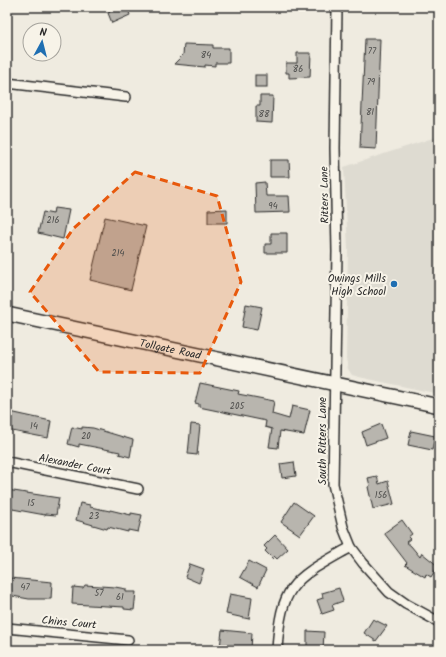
<svg xmlns="http://www.w3.org/2000/svg" width="446" height="657" viewBox="0 0 446 657" font-family="Kalam,sans-serif">
<style>
.built{fill:#dedbd1}
.building{fill:#b8b5ae;stroke:#2b2b2b}
.lines{fill:none;stroke-linecap:round;stroke-linejoin:round}
.street-casing{stroke:#2b2b2b;stroke-width:12}
.secondary-casing{stroke:#2b2b2b;stroke-width:16}
.street{stroke:#f7f3e8;stroke-width:9}
.secondary{stroke:#f7f3e8;stroke-width:13}
.marked{fill:#e8590c;fill-opacity:0.2;stroke:#e8590c;stroke-width:3;stroke-dasharray:8 5;stroke-linejoin:round}
.poi-dot{fill:#1f6fb2;stroke:#f7f3e8;stroke-width:1.5}
.labels{text-anchor:middle;stroke-width:4;stroke-linejoin:round;paint-order:stroke}
.number-label{font-size:9px;fill:#4e4e4c}
.street-label{font-size:11px;fill:#2b2b2b;stroke:#f7f3e8}
.poi-label{font-size:11px;fill:#2b2b2b;stroke:#f7f3e8;text-anchor:end}
</style>
<rect width="100%" height="100%" fill="#efebe0"/>
<filter id="ink" filterUnits="userSpaceOnUse"><feTurbulence type="fractalNoise" baseFrequency=".025" numOctaves="2"/><feDisplacementMap in="SourceGraphic" scale="8" xChannelSelector="R" yChannelSelector="G"/><feConvolveMatrix kernelMatrix="1 2 1 2 8 2 1 2 1" color-interpolation-filters="sRGB"/></filter>
<g filter="url(#ink)">
<!-- built -->
<path class="built" d="M439,136V394L359,377L352,375L348,369L346,358L348,250L344,167Z"/>
<!-- building -->
<g class="building">
<path d="M108,7H127L130,15L112,23L108,13L110,12Z"/>
<path d="M365,39H380L376,149L360,148Z"/>
<path d="M184,44L213,45V48H229V63H215V66L205,65V67L174,64L183,55Z"/>
<path d="M297,53H311L310,77L289,78V73H286V63H297Z"/>
<rect x="255" y="75" width="12" height="12"/>
<path d="M260,96H273L272,123L256,122V106H260Z"/>
<path d="M270,160H289L290,177H270Z"/>
<path d="M265,182L266,196H289L290,212L256,213L255,183Z"/>
<path d="M54,208L69,210L63,239L38,233L43,212L53,214Z"/>
<path d="M227,209V223H208V210Z"/>
<path d="M105,217L146,226L131,290L90,280Z"/>
<path d="M271,233H287V253H265V244H271Z"/>
<path d="M246,304L262,307L257,330L242,327Z"/>
<path d="M200,383L239,391L238,394L274,401L272,414L289,419L292,406L310,410L304,435L280,431L278,448L269,447L272,429L265,427L266,421L199,407V404L195,403Z"/>
<path d="M10,412L51,421L48,438L7,430V413Z"/>
<path d="M191,424L200,425L197,455L188,454Z"/>
<path d="M381,424L386,438L366,445L362,432Z"/>
<path d="M72,427L82,429V427L93,428L133,440L130,457L119,454L120,452L79,444V447L68,444Z"/>
<path d="M411,431L435,436L432,450L408,445Z"/>
<path d="M294,462L296,476L282,478L280,464Z"/>
<path d="M377,476L379,484L388,481L394,504L373,509L368,487L370,486L368,478Z"/>
<path d="M7,490L59,498L56,515L45,514V515L7,508Z"/>
<path d="M294,502L314,516L300,535L281,522Z"/>
<path d="M80,503L90,505V507L110,511V510L131,515V513L142,515L138,532L128,530V532L108,527L107,529L76,520Z"/>
<path d="M402,520L412,534L408,537L410,539L406,542L411,546L420,557L422,553L438,566L431,577L426,574L425,577L405,565L407,563L384,533Z"/>
<path d="M275,535L288,549L277,559L274,556L273,559L265,551L267,549L264,546Z"/>
<path d="M249,561L266,570L258,587L240,577Z"/>
<path d="M190,564L204,569L199,583L185,577Z"/>
<path d="M10,578L52,582L51,599H29L7,595V580H10Z"/>
<path d="M85,585L115,587L126,589V592H136L134,610L124,609V607L72,604L73,587L83,588Z"/>
<path d="M339,588L343,601L332,605L334,610L322,614L317,600L323,598L322,593Z"/>
<path d="M230,594L252,598L249,619L226,614Z"/>
<path d="M373,619L387,626L376,641L364,633Z"/>
<path d="M222,630L252,633L251,650L220,648Z"/>
<path d="M307,631L324,632L323,650H307Z"/>
</g>
<g class="lines">
<defs>
<g id="street">
<path d="M337,7L335,148L337,252L333,484L343,527L351,547L363,563L389,592L406,604L439,622"/>
<path d="M7,83L126,97"/>
<path d="M7,462L138,489"/>
<path d="M7,628L128,640"/>
<path d="M277,650C281,582 295,579 351,547"/>
</g>
<g id="secondary">
<path id="s1" d="M7,314L439,406"/>
</g>
</defs>
<!-- street casing -->
<use href="#street" class="street-casing"/>
<!-- secondary casing -->
<use href="#secondary" class="secondary-casing"/>
<!-- street -->
<use href="#street" class="street"/>
<!-- secondary -->
<use href="#secondary" class="secondary"/>
</g>
</g>
<!-- marked area -->
<path class="marked" d="M135,172L217,196L241,282L200,373L99,372L30,292L73,229Z"/>
<!-- markers -->
<circle class="poi-dot" cx="394" cy="284" r="4"/>
<g class="labels">
<!-- number labels -->
<g class="number-label">
<text x="372" y="54">77</text>
<text x="206" y="58">84</text>
<text x="298" y="72">86</text>
<text x="371" y="85">79</text>
<text x="370" y="115">81</text>
<text x="264" y="117">88</text>
<text x="273" y="209">94</text>
<text x="53" y="223">216</text>
<text x="118" y="256">214</text>
<text x="237" y="409">205</text>
<text x="34" y="429">14</text>
<text x="86" y="439">20</text>
<text x="381" y="498">156</text>
<text x="31" y="506">15</text>
<text x="94" y="519">23</text>
<text x="25" y="590">47</text>
<text x="99" y="596">57</text>
<text x="120" y="600">61</text>
</g>
<!-- street labels -->
<g class="street-label">
<text transform="translate(324 195) rotate(-91)" y="4">Ritters Lane</text>
<text dy="4" stroke="none"><textPath href="#s1" startOffset="167">Tollgate Road</textPath></text>
<text transform="translate(322 441) rotate(-90)" y="4">South Ritters Lane</text>
<text transform="translate(75 464) rotate(11)" y="4">Alexander Court</text>
<text transform="translate(69 622) rotate(5)" y="4">Chins Court</text>
</g>
<!-- poi labels -->
<g class="poi-label">
<text x="386" y="282">Owings Mills<tspan x="386" dy="13">High School</tspan></text>
</g>
</g>
<!-- margin -->
<rect width="446" height="657" fill="none" stroke="#f7f3e8" stroke-width="24"/>
<rect x="12" y="12" width="422" height="633" fill="none" stroke="#2b2b2b" stroke-width="1.5" filter="url(#ink)"/>
<!-- north arrow -->
<g transform="translate(42 42) rotate(7)"><circle r="19" fill="#f7f3e8" stroke="#a5a39c"/>
<path d="M0-3L7 15L0 10L-7 15Z" fill="#1f6fb2"/>
<text y="-6" font-size="11" font-weight="bold" text-anchor="middle" fill="#2b2b2b">N</text>
</g>
</svg>
